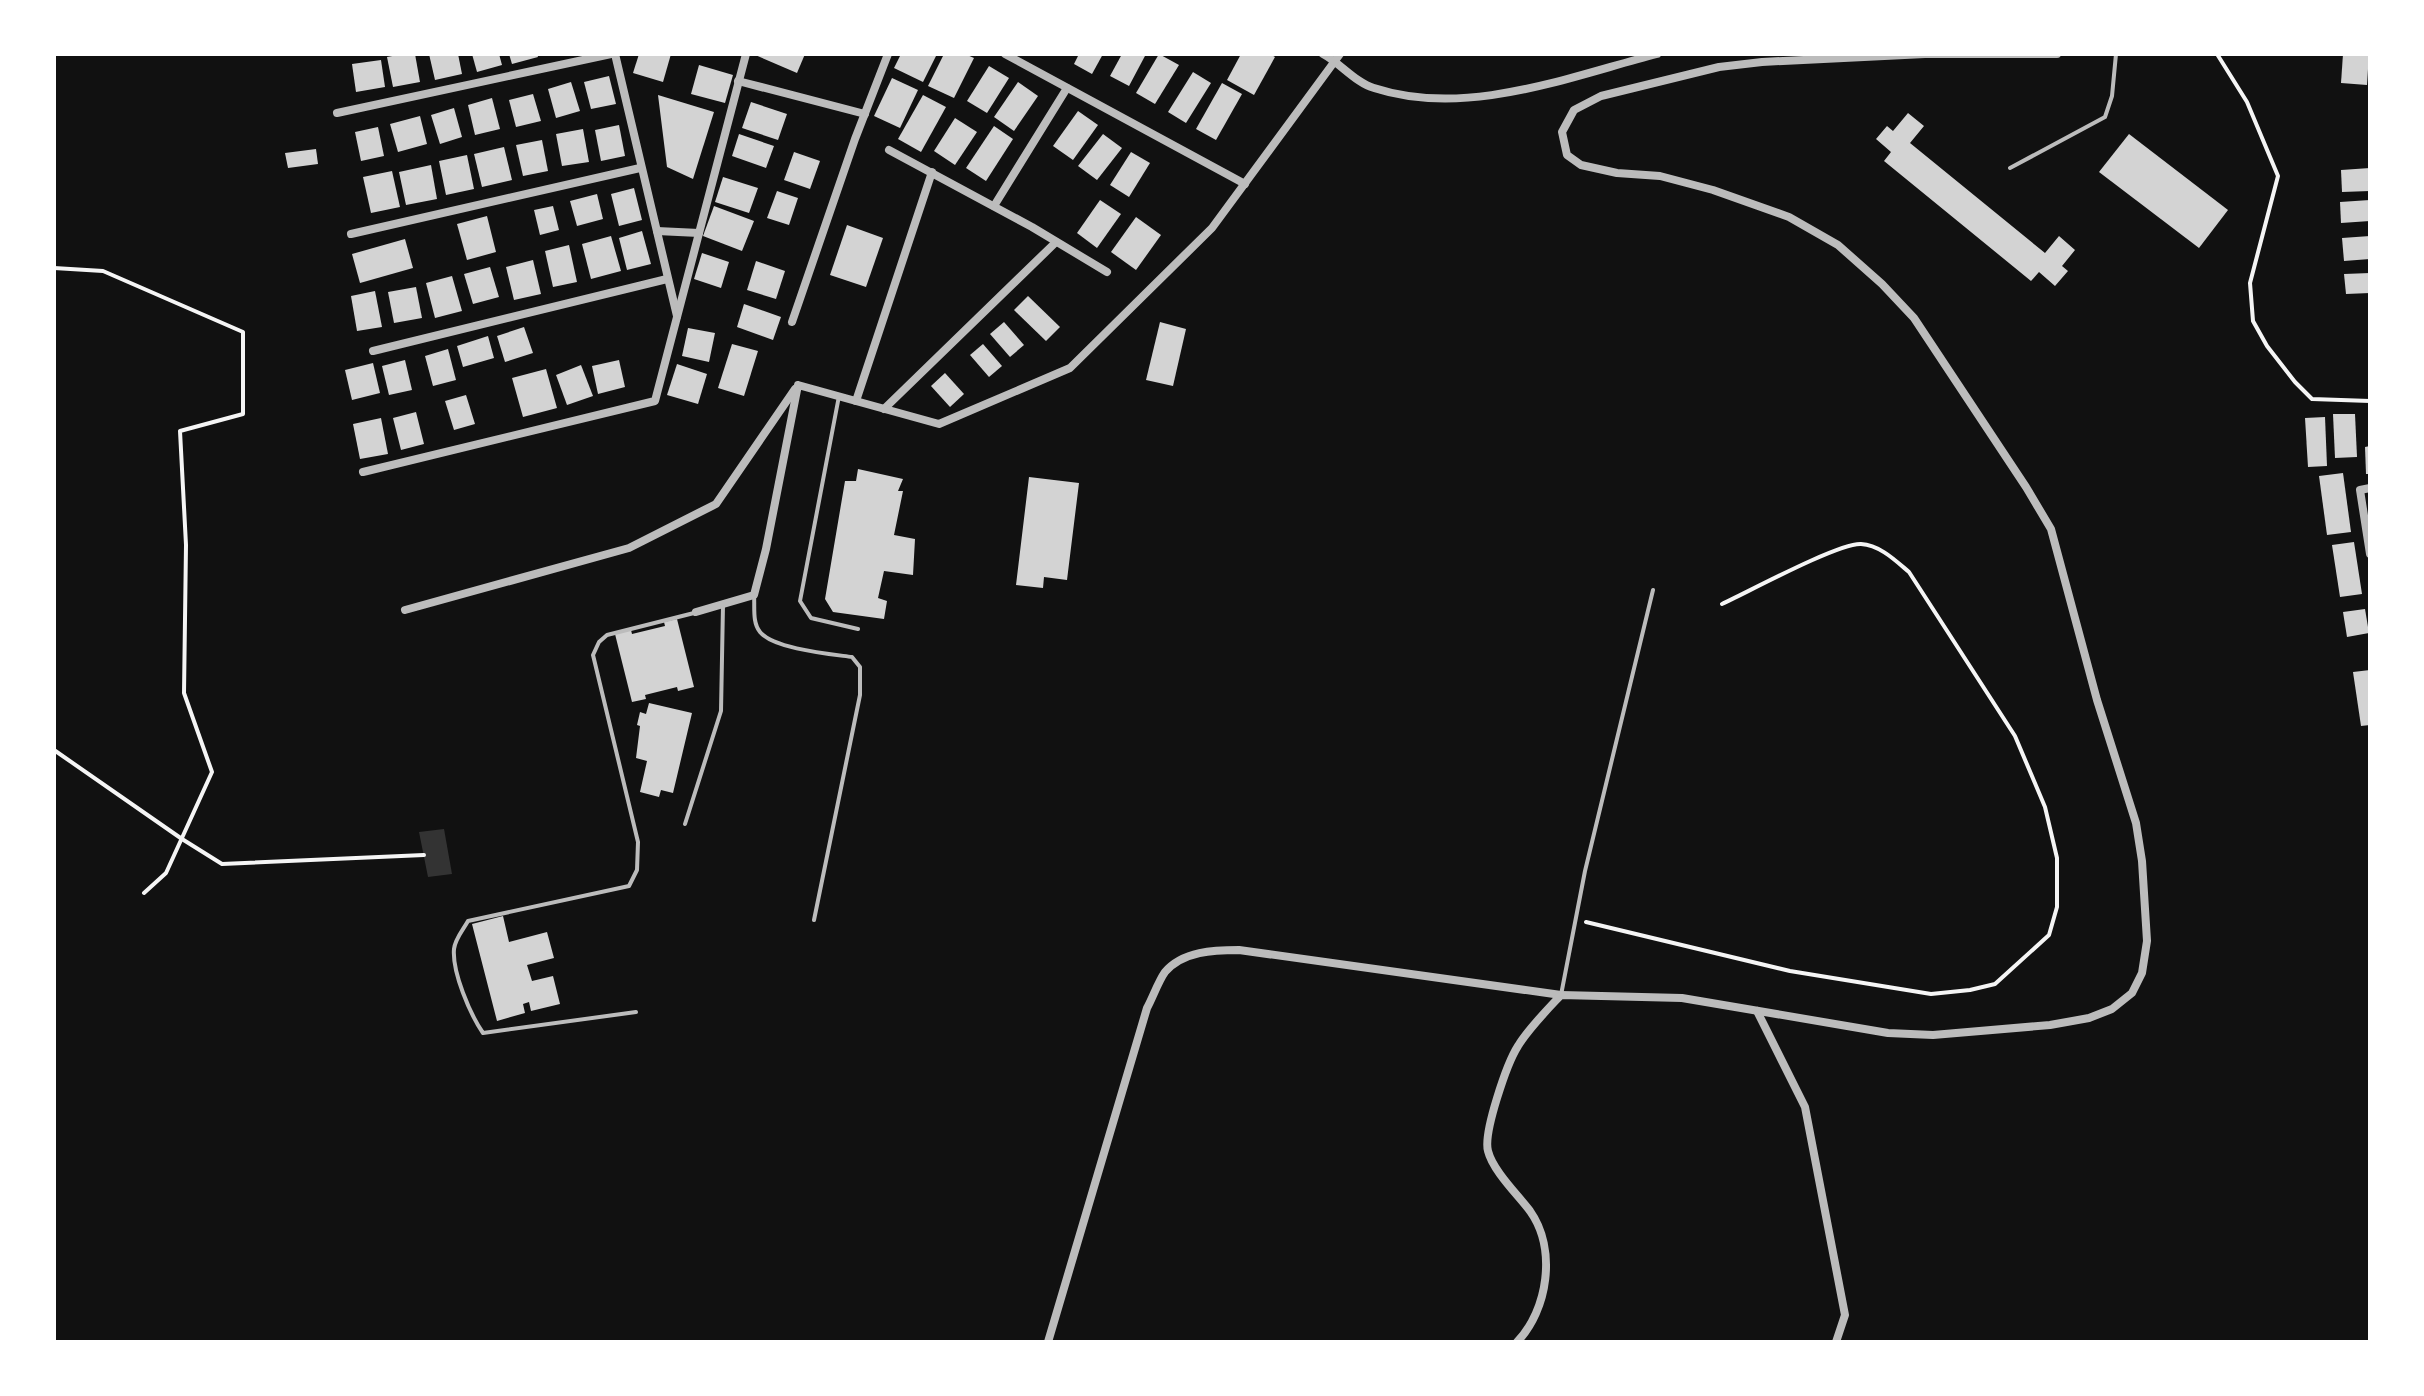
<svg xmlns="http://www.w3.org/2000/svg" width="2424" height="1396" viewBox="0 0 2424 1396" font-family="Overpass,sans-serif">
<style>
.water{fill:#333}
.building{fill:#d3d3d3}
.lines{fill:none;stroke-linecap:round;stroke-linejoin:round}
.path{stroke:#f5f5f5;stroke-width:4}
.service{stroke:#bcbcbc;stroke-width:4}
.minor{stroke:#bcbcbc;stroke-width:8}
</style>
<rect width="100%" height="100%" fill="#111"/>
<!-- water -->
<path class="water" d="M444,829L452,874L428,877L419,832Z"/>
<!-- building -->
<g class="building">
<path d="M403,54H415L420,82L393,87L387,57Z"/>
<path d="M429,54H458L462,74L435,80Z"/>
<path d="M472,54H499L502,65L477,72Z"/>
<path d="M509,54H537L538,57L512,64Z"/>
<path d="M639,54H671L663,82L633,73Z"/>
<path d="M753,54H805L797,73Z"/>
<path d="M901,54H937L923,82L894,68Z"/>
<path d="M944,54H965L974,58L954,98L928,86Z"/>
<path d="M1079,54H1103L1092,74L1074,64Z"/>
<path d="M1122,54H1146L1129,86L1110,76Z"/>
<path d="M1159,54L1179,65L1155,104L1136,93Z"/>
<path d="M1241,54H1270L1275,57L1254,95L1227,80Z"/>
<path d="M2343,54H2369L2367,85L2341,83Z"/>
<path d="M381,60L385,87L356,92L352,64Z"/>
<path d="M699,65L733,75L725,103L691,94Z"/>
<path d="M989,66L1009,78L987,113L967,101Z"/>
<path d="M1193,72L1211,83L1186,123L1168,112Z"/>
<path d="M609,76L616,104L591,109L584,82Z"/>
<path d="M892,78L918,90L900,128L874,116Z"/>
<path d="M571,82L580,111L556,118L548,89Z"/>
<path d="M1018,82L1038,96L1014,131L994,117Z"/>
<path d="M1222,83L1242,94L1216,140L1196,129Z"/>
<path d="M533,94L541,121L516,127L509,100Z"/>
<path d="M658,95L714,112L693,179L667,167Z"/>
<path d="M923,95L946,107L921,152L898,139Z"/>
<path d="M492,98L500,129L475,135L468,105Z"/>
<path d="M751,102L787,114L778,140L742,128Z"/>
<path d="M454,108L462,137L440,144L431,115Z"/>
<path d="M1078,111L1098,125L1073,160L1053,146Z"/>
<path d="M1908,113L1924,126L1910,143L2045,253L2059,236L2075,250L2062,266L2068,271L2055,286L2039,272L2031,281L1884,161L1891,152L1876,139L1887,126L1893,131Z"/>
<path d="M420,116L427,144L398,152L390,124Z"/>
<path d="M955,118L977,132L955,165L934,151Z"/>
<path d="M619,125L625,156L601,161L595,130Z"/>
<path d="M994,126L1013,139L986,181L966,168Z"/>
<path d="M378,127L384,156L361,161L355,132Z"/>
<path d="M583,129L589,162L562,166L556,134Z"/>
<path d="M739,134L774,146L766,168L732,156Z"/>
<path d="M1103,134L1122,148L1097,180L1078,166Z"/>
<path d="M2129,134L2228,210L2199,248L2099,172Z"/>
<path d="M542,140L548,171L523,176L516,145Z"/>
<path d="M504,147L512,180L482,187L474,154Z"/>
<path d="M316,149L318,164L288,168L285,153Z"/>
<path d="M794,152L820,161L810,189L784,180Z"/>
<path d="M1131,152L1150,163L1129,197L1110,185Z"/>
<path d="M467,155L474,189L446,195L439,161Z"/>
<path d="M431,165L437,199L406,205L399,172Z"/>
<path d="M2370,168V191L2342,192L2341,170Z"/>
<path d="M392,171L400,207L371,213L363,177Z"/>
<path d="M723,177L758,188L749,213L715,202Z"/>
<path d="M634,188L642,220L619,226L611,194Z"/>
<path d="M777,191L798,198L789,225L767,218Z"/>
<path d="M597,194L603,219L577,226L570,201Z"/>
<path d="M1100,200L1121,214L1097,248L1077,233Z"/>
<path d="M2370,200V221L2341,223L2340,202Z"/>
<path d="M553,206L559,230L540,235L534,210Z"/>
<path d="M714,206L754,221L742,251L703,236Z"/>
<path d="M487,216L496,252L467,260L457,224Z"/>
<path d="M1136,217L1161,235L1136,270L1111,252Z"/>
<path d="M847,225L883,238L866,287L830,275Z"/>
<path d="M642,231L651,264L627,270L619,238Z"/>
<path d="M611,236L621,271L591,279L582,244Z"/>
<path d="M2370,236V259L2344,261L2342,238Z"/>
<path d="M405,239L413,268L360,283L352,254Z"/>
<path d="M569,245L577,282L553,287L545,251Z"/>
<path d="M702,253L729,262L721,288L694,279Z"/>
<path d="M533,260L541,294L514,300L506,267Z"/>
<path d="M756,261L785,271L776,299L747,290Z"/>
<path d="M490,267L499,297L473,304L464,274Z"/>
<path d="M2370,273V293L2346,294L2344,274Z"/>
<path d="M452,276L462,311L435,318L426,283Z"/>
<path d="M416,287L422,318L394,323L388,292Z"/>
<path d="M375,291L382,327L357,331L351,296Z"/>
<path d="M1028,296L1060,327L1046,341L1014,310Z"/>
<path d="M744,304L781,317L773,340L737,327Z"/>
<path d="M1004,322L1024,345L1010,357L990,334Z"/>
<path d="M1160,322L1186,329L1173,386L1146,380Z"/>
<path d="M524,327L533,353L505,362L497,336Z"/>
<path d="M688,328L715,333L709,362L682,356Z"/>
<path d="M488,336L494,358L463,367L457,346Z"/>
<path d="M732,344L758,351L744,396L718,388Z"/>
<path d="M983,344L1002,366L989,377L970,355Z"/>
<path d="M448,349L456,380L433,386L425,356Z"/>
<path d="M405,360L412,390L389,395L382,366Z"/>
<path d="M619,360L625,387L598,394L592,366Z"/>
<path d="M373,363L380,393L352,400L345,370Z"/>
<path d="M677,364L707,374L698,404L667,395Z"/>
<path d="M581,365L593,396L567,405L556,375Z"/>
<path d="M546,369L557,408L523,417L512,378Z"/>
<path d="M945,373L964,394L950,407L931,386Z"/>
<path d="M466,395L475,424L454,430L445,401Z"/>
<path d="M416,412L424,444L401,450L393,418Z"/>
<path d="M2333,414H2355L2357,457L2335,458Z"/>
<path d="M2325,417L2327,466L2308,467L2305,418Z"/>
<path d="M381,418L388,454L360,459L353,424Z"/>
<path d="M2370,446V474H2366L2365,447Z"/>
<path d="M858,469L903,479L898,491H903L894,535L915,539L913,575L884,571L878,598L887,601L884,619L833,612L825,599L845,481H856Z"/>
<path d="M2343,473L2351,532L2327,535L2319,476Z"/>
<path d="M1029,477L1079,483L1067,580L1044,577L1043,588L1016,585Z"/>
<path d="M2354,542L2362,594L2340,597L2332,545Z"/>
<path d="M2365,609L2369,633L2347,637L2343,612Z"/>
<path d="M677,619L694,687L678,691L677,687L645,695L646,699L632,702L615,634L631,630L632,634L665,626L664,622Z"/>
<path d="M2370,670V725L2361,726L2353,672Z"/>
<path d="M649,703L692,713L673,793L661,790L659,797L640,792L647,761L636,758L640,726L637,725L640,712L646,714Z"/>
<path d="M503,916L509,942L547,932L554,958L527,965L532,981L553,976L560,1004L531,1011L529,1002L523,1004L525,1013L497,1021L472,924Z"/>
</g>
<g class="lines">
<!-- path -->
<g class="path">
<path d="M2217,54L2247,102L2278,176L2250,283L2253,321L2267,346L2295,382L2312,399L2370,401"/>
<path d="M54,268L103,271L243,332V414L180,431L186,545L184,693L212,772L166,873L144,893"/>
<path d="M54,750L182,839L222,864L424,855"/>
<path d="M1586,922L1790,971L1931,994L1970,990L1995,984L2049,935L2057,907V858L2045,807L2015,736L1909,572C1896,561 1880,545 1861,544C1838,543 1748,592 1722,604"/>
</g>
<!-- service -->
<g class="service">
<path d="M2010,168L2105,117L2112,96L2116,54"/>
<path d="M839,396L800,601L811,618L858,629"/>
<path d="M754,595C755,607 752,622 760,632C774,649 830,654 852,657L860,667V695L814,920"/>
<path d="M685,824L721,711L723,605"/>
<path d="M1561,995L1585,871L1653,590"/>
<path d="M636,1012L483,1033C470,1014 452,972 454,949C455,939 463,930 468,921L629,886L637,870L638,842L593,655L599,642L607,635L694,613"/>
</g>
<!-- minor -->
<g class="minor">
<path d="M615,54L677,316"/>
<path d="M1005,54L1245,184"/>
<path d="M1323,54C1340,63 1356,83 1374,88C1466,118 1568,77 1657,54"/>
<path d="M738,81L865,114"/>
<path d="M337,113L611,54"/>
<path d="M889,150L1032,227L1107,272"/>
<path d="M994,206L1067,88"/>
<path d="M657,231L699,233"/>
<path d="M351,234L640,168"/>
<path d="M792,322L855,139L888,54"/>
<path d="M373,351L667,279"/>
<path d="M856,401L932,172"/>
<path d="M884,409L1056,242"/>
<path d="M363,472L655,401L746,54"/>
<path d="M2370,488L2360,490L2370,554"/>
<path d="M405,610L629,548L716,504L795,389"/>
<path d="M696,612L754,595L766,549L798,385L939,424L1070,368L1212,228L1340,54"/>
<path d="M1757,1011L1805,1107L1845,1315L1836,1342"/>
<path d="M1048,1342L1147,1008C1153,997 1158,982 1165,972C1183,951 1214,950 1239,950L1561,995"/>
<path d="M1517,1342C1548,1310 1557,1249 1530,1211C1518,1195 1493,1171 1488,1151C1483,1133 1507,1063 1518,1046C1529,1028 1546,1011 1561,995L1682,998L1888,1033L1933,1035L2050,1025L2089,1018L2112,1009L2132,993L2142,973L2147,941L2142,861L2136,823L2097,700L2051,529L2026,487L1914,318L1882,284L1838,245L1789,217L1713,190L1660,176L1617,173L1581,165L1567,155L1562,132L1574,110L1601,96L1719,67L1762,62L1925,54H2057"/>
</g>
</g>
<!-- border -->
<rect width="2424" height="1396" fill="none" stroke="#ffffff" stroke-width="112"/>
</svg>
